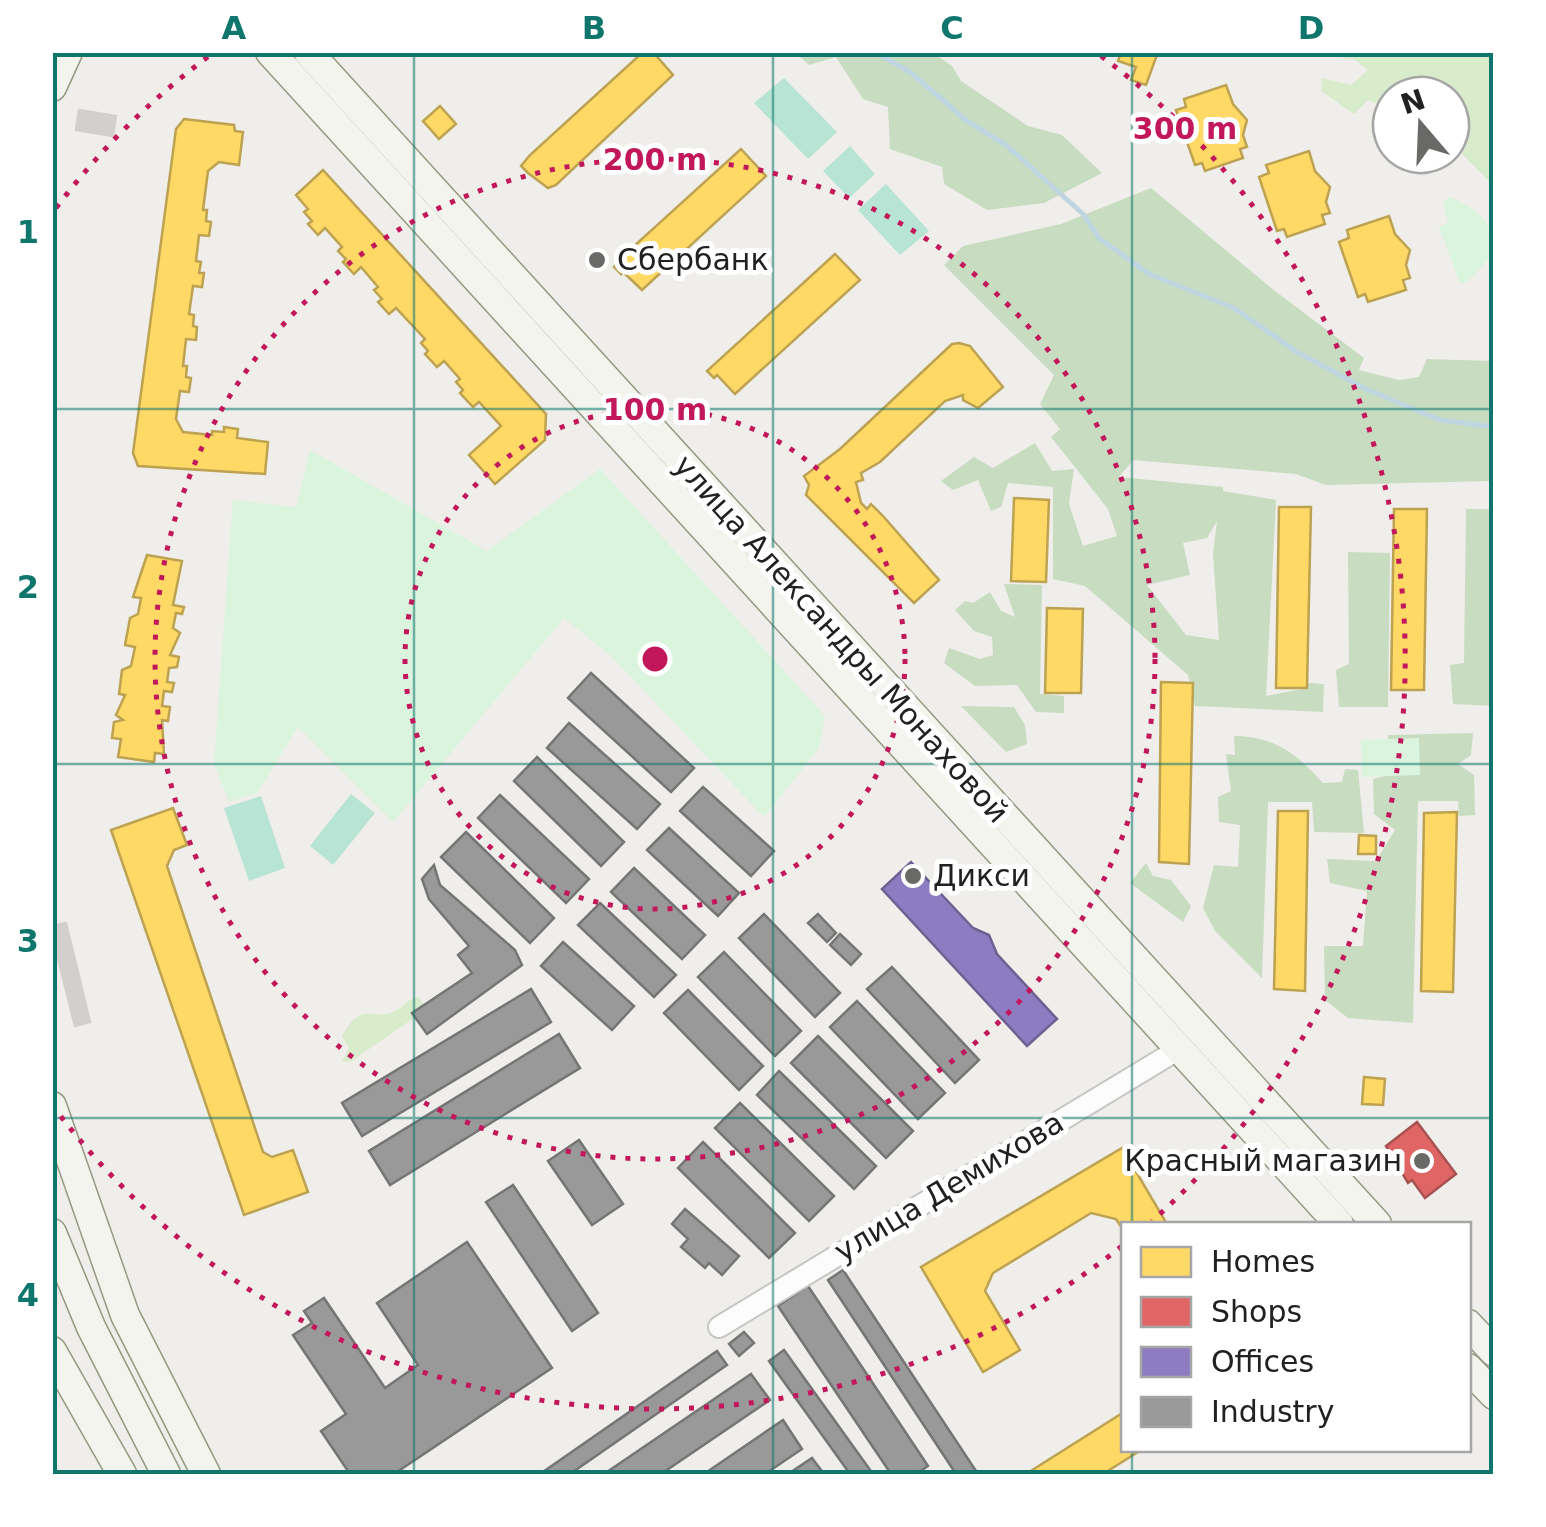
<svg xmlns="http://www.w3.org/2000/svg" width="1546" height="1527" viewBox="0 0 1546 1527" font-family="'DejaVu Sans',sans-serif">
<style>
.grass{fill:#d8ebcb}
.forest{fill:#c8dcc1;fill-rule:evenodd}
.park{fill:#daf4dd}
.pitch{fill:#b8e4d6}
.homes{fill:#ffd966;stroke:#bca251;stroke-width:2.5}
.shops{fill:#e06666;stroke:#a75151;stroke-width:2.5}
.offices{fill:#8e7cc3;stroke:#6d6192;stroke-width:2.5}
.industry{fill:#999;stroke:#757575;stroke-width:2.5}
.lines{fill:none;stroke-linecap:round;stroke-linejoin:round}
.stream{stroke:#bfd6e0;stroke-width:5}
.building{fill:#d2d0cd;stroke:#d2d0cb;stroke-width:2.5}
.street-casing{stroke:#c6c6c4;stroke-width:24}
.secondary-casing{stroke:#959982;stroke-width:31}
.street{stroke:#fdfcfc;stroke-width:20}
.secondary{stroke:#f2f4ed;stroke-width:28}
.grid{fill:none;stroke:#0f766e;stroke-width:2.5;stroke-opacity:0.55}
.ring{fill:none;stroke:#c2185b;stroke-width:5;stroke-dasharray:5 10}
.poi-dot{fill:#696967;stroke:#fff;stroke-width:4}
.labels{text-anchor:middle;stroke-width:10;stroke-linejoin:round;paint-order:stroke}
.poi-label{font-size:30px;fill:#212121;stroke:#fff;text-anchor:start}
.street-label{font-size:30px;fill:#212121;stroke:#fff}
.centre{fill:#c2185b;stroke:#fff;stroke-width:5}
.ring-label{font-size:30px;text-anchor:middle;font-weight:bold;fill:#c2185b;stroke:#fff;stroke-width:10;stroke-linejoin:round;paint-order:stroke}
.neatline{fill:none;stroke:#0f766e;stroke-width:4}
.grid-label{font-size:32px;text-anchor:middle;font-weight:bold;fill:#0f766e}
</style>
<rect width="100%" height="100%" fill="#efeeea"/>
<!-- grass -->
<g class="grass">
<path d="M1337,53H1493V185L1462,154L1461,140L1451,135V95H1391V110L1368,100L1354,114L1321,91L1322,78L1351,85L1368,70L1354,59L1338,57Z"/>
<path d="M418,997L427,1009L350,1062H342L349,1048L342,1036C362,1002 366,1019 390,1013C402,1010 406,999 418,997Z"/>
</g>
<!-- forest -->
<g class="forest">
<path d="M796,53H933L952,66L961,81L1028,126L1062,135L1102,173L1044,203L987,210L944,184L942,167L890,149L888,107L863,99L836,57L809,65Z"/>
<path d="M1151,188L1275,291L1364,358L1359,370L1399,380L1419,377L1427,359L1493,361V481L1326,485L1296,474L1133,460L1119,477L1223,487V491L1276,500L1266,696L1307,688L1308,683L1324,684L1323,712L1195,706L1188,675L1085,586L1053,579V487L1008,483L1001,507L991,511L978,480L953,490L941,481L974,457L993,468L1035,443L1052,471L1074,469L1069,504L1083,546L1117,536L1108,509L1051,437L1060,429L1040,404L1054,375L944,265L963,246L1061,224ZM1217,521L1213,554L1219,640L1186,635L1147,585L1190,575L1183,543L1207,538Z"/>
<path d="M1466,509H1493V706L1453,704L1450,665L1464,663Z"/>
<path d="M1348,552L1390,553L1388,707H1339L1336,670L1349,664Z"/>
<path d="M1004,584L1042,585L1040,694L1064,696V713L1036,712L1017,685L975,686L944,663L949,648L980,659L993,655L992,637L974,631L955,610L965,601L973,603L990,592L1001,611L1015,617Z"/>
<path d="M961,706L1014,707L1025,725L1027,744L1006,752Z"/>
<path d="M1473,733L1471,755L1458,764L1474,775L1475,815L1459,816L1458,801H1418L1413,1023L1348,1018L1325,1000L1324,946H1363L1367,891L1330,883L1327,859L1376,861L1395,830L1374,814L1373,779L1408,770L1389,759L1388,735Z"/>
<path d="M1234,736C1273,736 1296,753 1323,783L1342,782L1345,769L1358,770L1364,833L1314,832L1312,802H1268L1262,978L1215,931L1203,908L1214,865L1238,867L1240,825L1219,822L1218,797L1231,791L1226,754L1235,755Z"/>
<path d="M1146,863L1153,876L1171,880L1191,906L1183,922L1130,883Z"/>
</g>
<!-- park -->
<g class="park">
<path d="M1450,197C1478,209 1494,222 1493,254L1468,281L1460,283L1439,227L1448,223L1443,203Z"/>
<path d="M310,450L487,551L600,469L825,716L819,748L764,817L611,656L564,618L393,822L298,727L257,793L229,802L214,763L233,500L296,507Z"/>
<path d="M1419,738L1420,775L1362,777L1361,740Z"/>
</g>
<!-- pitch -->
<g class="pitch">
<path d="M784,78L837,132L808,159L754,103Z"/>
<path d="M850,146L875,174L849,198L823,171Z"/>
<path d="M886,184L929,231L900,255L858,210Z"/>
<path d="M351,794L375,813L333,865L310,846Z"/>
<path d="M261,796L285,868L249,881L224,808Z"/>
</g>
<!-- homes -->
<g class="homes">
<path d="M643,52H653L673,75L556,185L548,188L528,173L521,166L530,155Z"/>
<path d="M1121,52H1158L1146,85L1131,80L1136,67L1118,61Z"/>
<path d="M1226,85L1233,104L1247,120L1243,135L1247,147L1240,149L1243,158L1205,171L1202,163L1195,165L1176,110L1186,107L1184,99Z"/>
<path d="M440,106L456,124L439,139L423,121Z"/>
<path d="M184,119L234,125L235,131L243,132L239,165L219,162L208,171L203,210H207L206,221L211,222L209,236L199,235L196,261L201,262L199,273H204L202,287L193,286L189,314L194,315L193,326L197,327L196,340L186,339L183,366H187L186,377L191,378L189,392L180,391L176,419L183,432L212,435V431L224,432V427L238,429L237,438L268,442L265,474L138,466L133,453L176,129Z"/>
<path d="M741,149L766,176L642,290L622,271L621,274L614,267L623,256Z"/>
<path d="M1309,151L1315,171L1330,187L1326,202L1330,213L1322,215L1325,224L1287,237L1284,229L1277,231L1259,177L1269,173L1266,165Z"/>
<path d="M323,170L546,414L545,440L495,484L469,455L501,426L479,402L473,407L460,393L463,390L456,382L460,379L444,361L437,367L425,354L428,351L421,343L425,339L396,308L389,314L378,302L382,299L374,290L378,287L361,267L354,274L343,262L346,259L338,251L342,247L325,228L318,235L308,224L312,221L304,212L308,209L296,195Z"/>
<path d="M1389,216L1395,234L1410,250L1406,265L1410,278L1403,280L1406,290L1368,302L1365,294L1358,297L1339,242L1349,238L1347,230Z"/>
<path d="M835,254L860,280L735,394L717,375L714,378L707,371Z"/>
<path d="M959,343L970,346L1003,387L978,408L963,400V395L945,401L880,462L861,473L863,480L856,482L861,503L867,509L871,504L883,516L939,580L914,603L806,495L809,485L804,476L840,449L952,344Z"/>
<path d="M1014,498L1049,500L1046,582L1011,581Z"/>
<path d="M1279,507H1311L1307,688H1276Z"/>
<path d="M1394,509H1427L1424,690H1391Z"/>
<path d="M147,555L182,561L173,605L184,607L182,614L176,613L173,628L180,633L170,655L179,657L177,667L169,668L167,682L174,683L172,692L164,691L162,706L170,707L168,721L162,720L164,754L155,753L154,762L118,757L121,739L112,738L114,722L123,720L116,715L125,695L119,694L122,670L131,666L135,647L125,645L130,618L138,614L141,598L133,597Z"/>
<path d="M1047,608L1083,609L1081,693H1045Z"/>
<path d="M1161,682L1193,683L1189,864L1159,862Z"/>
<path d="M173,808L187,845L174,850L167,866L263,1152L272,1157L293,1150L308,1192L244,1215L111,830Z"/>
<path d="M1278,811H1308L1305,991L1274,989Z"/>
<path d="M1457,812L1453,992L1421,991L1424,813Z"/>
<path d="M1359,835L1376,836V854H1358Z"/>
<path d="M1364,1077L1385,1079L1383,1105L1362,1104Z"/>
<path d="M1122,1148L1167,1224H1124V1231L1116,1219L1091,1213L993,1273L985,1291L1020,1350L983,1372L921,1267Z"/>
<path d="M1124,1412V1450H1141L1103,1474H1026Z"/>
</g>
<!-- shops -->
<path class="shops" d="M1417,1122L1456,1174L1425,1198L1412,1180L1408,1183L1386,1146Z"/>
<!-- offices -->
<path class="offices" d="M911,862L973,928L989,935L997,954L1057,1019L1027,1046L882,889Z"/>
<!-- industry -->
<g class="industry">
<path d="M591,673L694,768L671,792L568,698Z"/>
<path d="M569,723L660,804L637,829L547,748Z"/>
<path d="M537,757L624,842L601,866L514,781Z"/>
<path d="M703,787L774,851L751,876L680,811Z"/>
<path d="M500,795L589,879L566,903L478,818Z"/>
<path d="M669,828L739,893L718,916L647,850Z"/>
<path d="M466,832L554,918L530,943L441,857Z"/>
<path d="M434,865L440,885L515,950L522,965L427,1034L412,1013L472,973L458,955L469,946L429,899L422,879Z"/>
<path d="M634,868L705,935L682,959L611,892Z"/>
<path d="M600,903L676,975L654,997L578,925Z"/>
<path d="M764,914L840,993L815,1017L739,938Z"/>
<path d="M818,914L836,933L827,942L808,923Z"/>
<path d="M840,934L861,954L851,965L830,945Z"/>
<path d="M563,942L634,1006L612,1030L541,966Z"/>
<path d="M724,952L801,1031L775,1056L698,977Z"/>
<path d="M892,967L979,1060L955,1083L867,989Z"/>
<path d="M531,989L551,1022L362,1136L342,1103Z"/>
<path d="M688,990L763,1066L739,1090L664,1013Z"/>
<path d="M857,1001L945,1093L918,1119L830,1027Z"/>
<path d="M559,1034L580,1068L390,1185L369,1151Z"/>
<path d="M818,1036L913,1131L886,1158L791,1063Z"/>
<path d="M779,1071L876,1166L854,1189L757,1095Z"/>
<path d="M740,1103L834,1196L809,1221L715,1128Z"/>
<path d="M579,1140L623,1204L592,1225L548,1161Z"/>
<path d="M703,1142L795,1233L769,1258L678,1168Z"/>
<path d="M513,1185L598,1313L572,1331L486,1202Z"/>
<path d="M685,1209L739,1256L722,1275L709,1263L705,1268L681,1247L688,1239L672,1224Z"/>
<path d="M467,1242L552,1368L394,1474H350L321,1431L346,1414L293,1335L312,1323L304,1311L324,1298L385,1388L418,1365L377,1303Z"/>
<path d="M843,1270L978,1474H956L828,1280Z"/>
<path d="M808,1286L928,1466L916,1474H891L778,1306Z"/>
<path d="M744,1332L754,1343L739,1356L729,1344Z"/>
<path d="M784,1350L873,1474H850L769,1361Z"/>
<path d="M717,1351L727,1365L570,1474H540Z"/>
<path d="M751,1374L770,1400L661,1474H604Z"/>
<path d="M783,1420L802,1449L765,1474H704Z"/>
<path d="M812,1458L824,1474H788Z"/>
</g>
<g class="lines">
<!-- stream -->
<path class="stream" d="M875,52L910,72L967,121L1006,145L1083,214L1099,238L1149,274L1234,308L1297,352L1366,389L1440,420L1494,427"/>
</g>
<!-- building -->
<g class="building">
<path d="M79,110L116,116L113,136L76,130Z"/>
<path d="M66,923L90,1022L75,1026L52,934V926Z"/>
</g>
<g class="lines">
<defs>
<path id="street" d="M719,1327L1179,1049"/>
<g id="secondary">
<path d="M270,52L1339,1224"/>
<path d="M308,52L1377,1224"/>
<path d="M52,87L68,52"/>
<path d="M52,1106L125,1315L206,1474"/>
<path d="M52,1233L91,1327L166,1474"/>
<path d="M1468,1324L1494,1352"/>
<path d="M52,1351L122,1474"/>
<path d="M1468,1368L1494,1395"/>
</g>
</defs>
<!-- street casing -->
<use href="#street" class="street-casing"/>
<!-- secondary casing -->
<use href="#secondary" class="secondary-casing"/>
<!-- street -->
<use href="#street" class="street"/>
<!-- secondary -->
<use href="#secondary" class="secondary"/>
</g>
<!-- grid -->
<path class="grid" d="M414,52V1474M773,52V1474M1132,52V1224M52,409H1494M52,764H1494M52,1118H1494M1132,1450V1474"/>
<!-- distance rings -->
<g class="ring">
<circle cx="655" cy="659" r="250"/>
<circle cx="655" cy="659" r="500"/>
<path d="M1122 1246A750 750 0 0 1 56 1110M56 208A750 750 0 0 1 209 56M1101 56A750 750 0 0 1 1152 1221"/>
</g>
<!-- markers -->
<g class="poi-dot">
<circle cx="597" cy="260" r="10"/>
<circle cx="913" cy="876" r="10"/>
<circle cx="1422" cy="1161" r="10"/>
</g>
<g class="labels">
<!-- poi labels -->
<g class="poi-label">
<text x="617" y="270">Сбербанк</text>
<text x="933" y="886">Дикси</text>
<text x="1402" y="1171" text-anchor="end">Красный магазин</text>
</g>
<!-- street labels -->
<g class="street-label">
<text transform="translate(841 639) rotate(48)" y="10">улица Александры Монаховой</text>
<text transform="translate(949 1187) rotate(-31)" y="10">улица Демихова</text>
</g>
</g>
<circle cx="655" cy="659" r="15" class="centre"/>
<g class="ring-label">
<text x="1185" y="139">300 m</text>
<text x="655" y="170">200 m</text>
<text x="655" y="420">100 m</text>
</g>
<!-- border -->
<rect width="1546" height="1527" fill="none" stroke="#ffffff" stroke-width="110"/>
<!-- legend -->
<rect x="1121" y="1222" width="350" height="230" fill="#ffffff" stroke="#a6a6a6" stroke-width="2.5"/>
<rect x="1141" y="1247" width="50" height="30" fill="#ffd966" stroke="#a6a6a6" stroke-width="2.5"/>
<text x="1211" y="1272" font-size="30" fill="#212121">Homes</text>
<rect x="1141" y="1297" width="50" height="30" fill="#e06666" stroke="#a6a6a6" stroke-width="2.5"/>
<text x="1211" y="1322" font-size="30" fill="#212121">Shops</text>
<rect x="1141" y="1347" width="50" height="30" fill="#8e7cc3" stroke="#a6a6a6" stroke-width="2.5"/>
<text x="1211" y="1372" font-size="30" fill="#212121">Offices</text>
<rect x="1141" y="1397" width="50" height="30" fill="#999999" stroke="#a6a6a6" stroke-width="2.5"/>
<text x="1211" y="1422" font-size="30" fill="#212121">Industry</text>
<!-- north arrow -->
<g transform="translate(1421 125) rotate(341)"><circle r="48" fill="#ffffff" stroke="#a6a6a6" stroke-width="2.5"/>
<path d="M0-8L18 38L0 25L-18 38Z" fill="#696967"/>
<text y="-15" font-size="28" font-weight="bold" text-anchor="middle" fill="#212121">N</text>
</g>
<rect x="55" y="55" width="1436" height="1417" class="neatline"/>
<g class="grid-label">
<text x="234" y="39">A</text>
<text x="594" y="39">B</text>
<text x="952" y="39">C</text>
<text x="1311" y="39">D</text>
<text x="28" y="243">1</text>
<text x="28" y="598">2</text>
<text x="28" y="952">3</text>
<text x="28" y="1306">4</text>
</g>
</svg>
